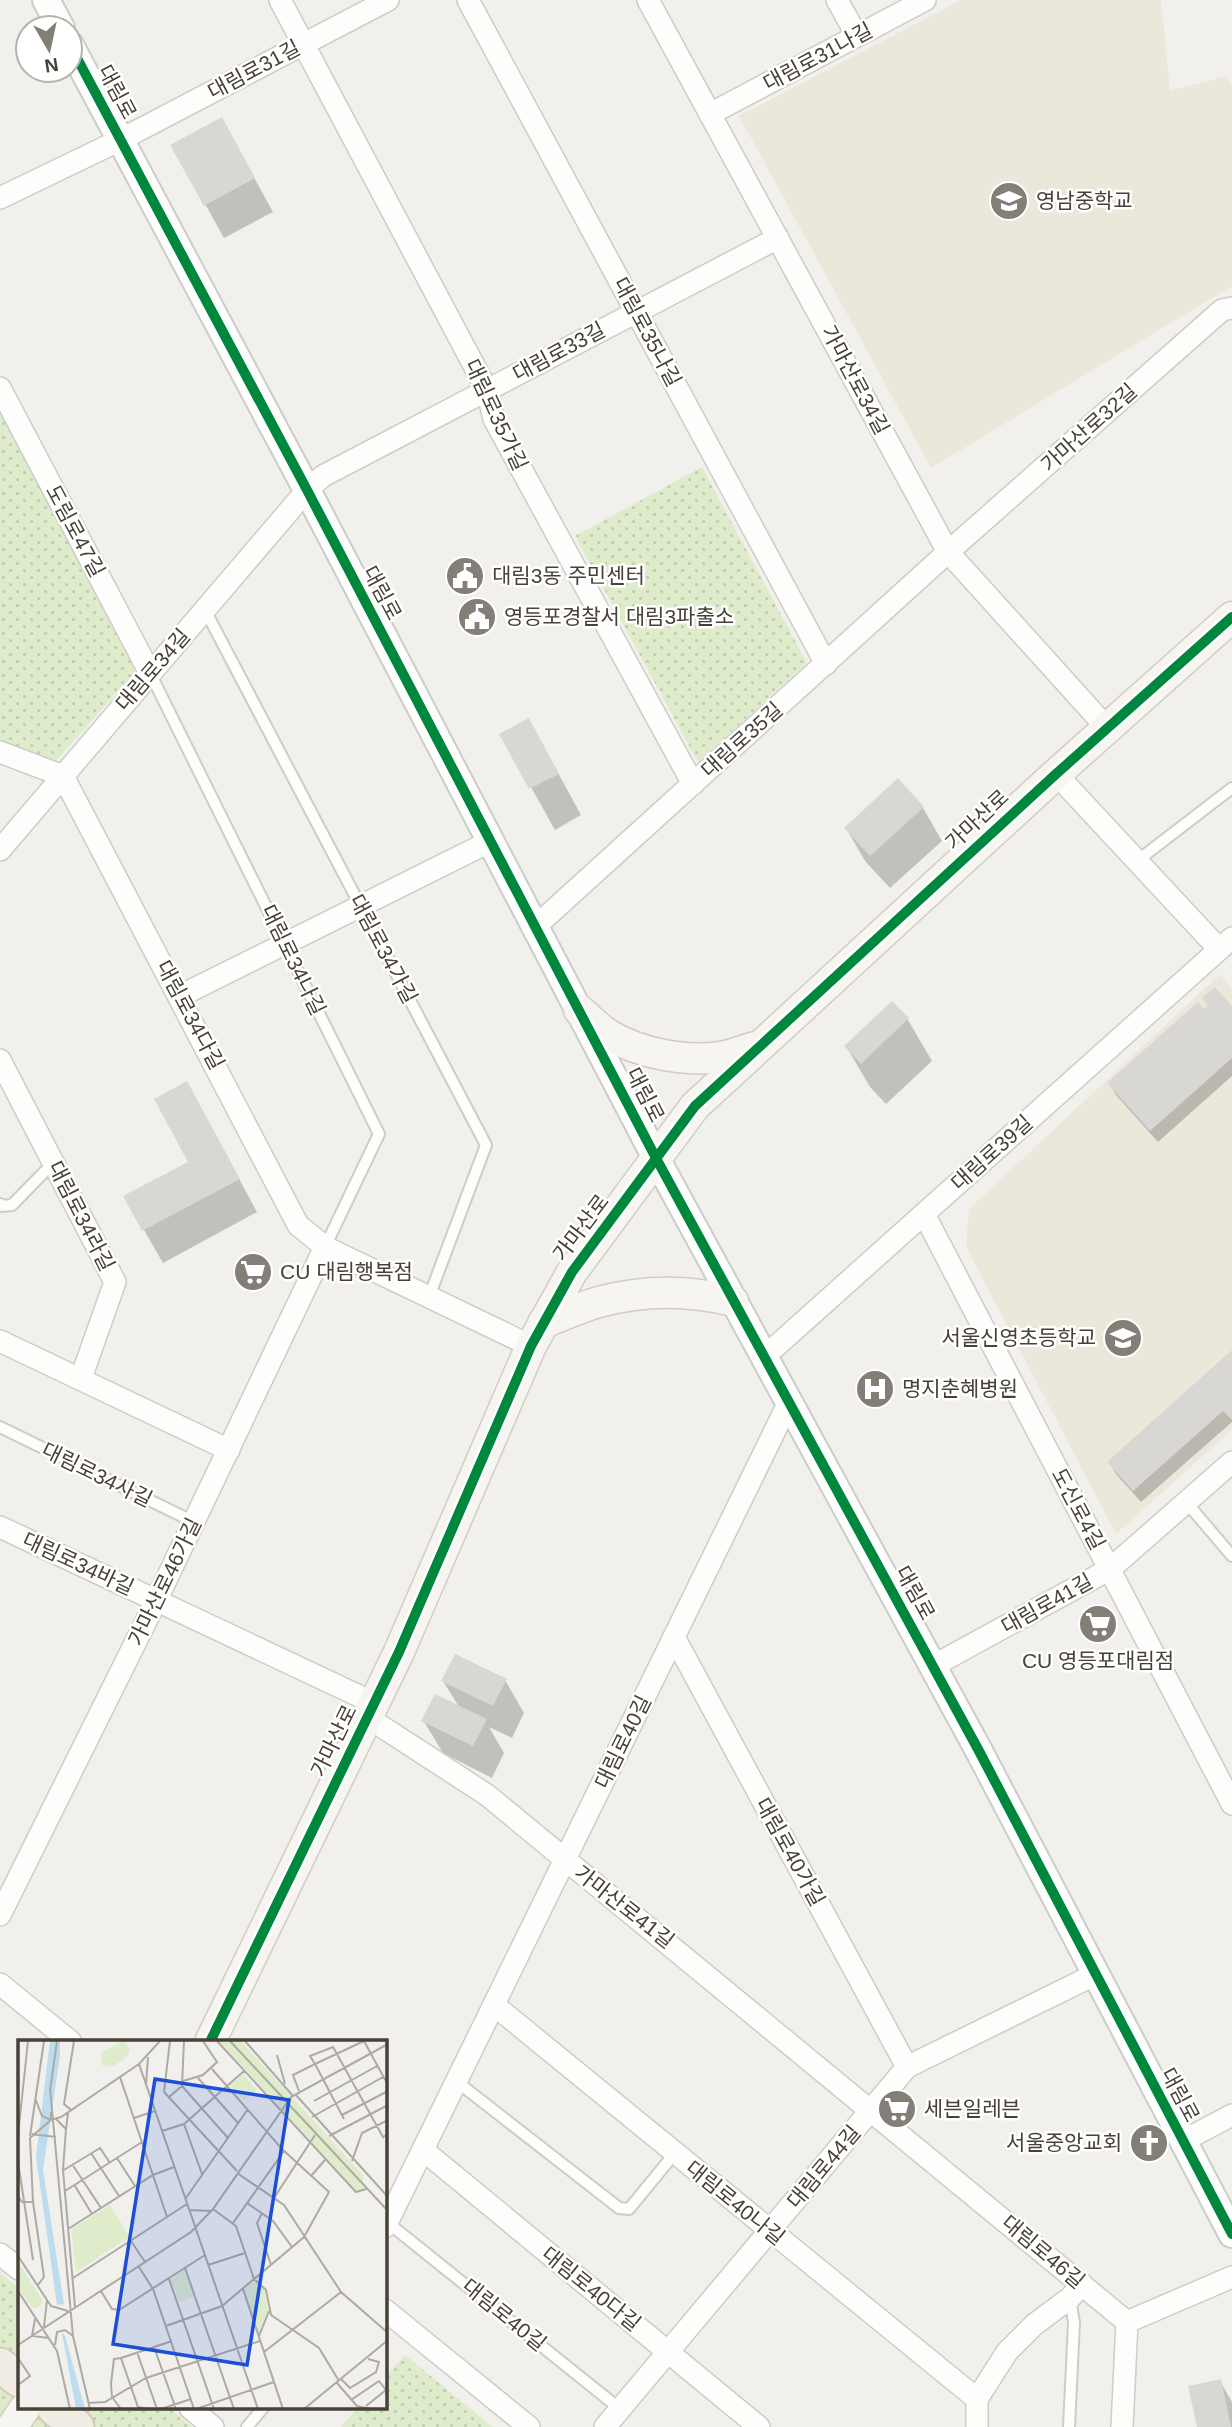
<svg xmlns="http://www.w3.org/2000/svg" width="1232" height="2427" viewBox="0 0 1232 2427" font-family="Arial,'Noto Sans KR',sans-serif">
<style>
.education{fill:#ece7db}
.park{fill:url(#park-dots)}
.shadow{fill:#0003}
.building{fill:#d9d7d3}
.lines{fill:none;stroke-linecap:round;stroke-linejoin:round}
.service-casing{stroke:#ceccc8;stroke-width:14}
.minor-casing{stroke:#ceccc8;stroke-width:24}
.tertiary-casing{stroke:#ceccc8;stroke-width:30}
.secondary-casing{stroke:#d1cdc3;stroke-width:33}
.primary-casing{stroke:#d4ccb9;stroke-width:37}
.service{stroke:#fdfdfc;stroke-width:10}
.minor{stroke:#fdfdfc;stroke-width:21}
.tertiary{stroke:#fdfdfc;stroke-width:26}
.secondary{stroke:#f7f5ef;stroke-width:30}
.primary{stroke:#f1ede4;stroke-width:33}
.cycleway-casing{stroke:#fff;stroke-width:15}
.cycleway{stroke:#00873e;stroke-width:10}
.labels{text-anchor:middle;stroke-width:5;stroke-linejoin:round;paint-order:stroke}
.street-label{font-size:21px;fill:#484137;stroke:#fff}
.poi-label{font-size:21px;fill:#484137;stroke:#fff;text-anchor:start}
.inset-road{fill:none;stroke:#adaaa4;stroke-width:2}
.view{fill:#1d4ed8;fill-opacity:0.15;stroke:#1d4ed8;stroke-width:3.5}
.inset-edge{fill:none;stroke:#484137;stroke-width:3.5}
</style>
<defs>
<pattern id="park-dots" width="8" height="8" patternUnits="userSpaceOnUse" patternTransform="scale(1.75)"><rect width="8" height="8" fill="#dfeccc"/><path d="M2 2h.1M6 6h.1" fill="none" stroke="#c1ccb0" stroke-width="1.8" stroke-linecap="round"/></pattern>
</defs>
<rect width="100%" height="100%" fill="#f1f0ec"/>
<!-- education -->
<g class="education">
<path d="M961,0H1161L1170,91L1226,76L1232,87V286L931,468L739,116Z"/>
<path d="M1220,974L1232,988V1430L1116,1534L966,1247L969,1209Z"/>
</g>
<!-- park -->
<g class="park">
<path d="M0,412L137,670L55,762L0,745Z"/>
<path d="M702,467L807,663L698,762L575,536Z"/>
<path d="M0,2273L19,2288V2408H169L192,2427H0Z"/>
<path d="M405,2355L493,2427H341L358,2408H385V2377Z"/>
</g>
<!-- shadow -->
<g class="shadow">
<path d="M173,146L240,152L273,212L224,238Z"/>
<path d="M502,735L552,762L581,815L555,830Z"/>
<path d="M923,808L942,841L890,888L865,861L846,828Z"/>
<path d="M892,1003L908,1020L932,1061L886,1104L870,1087L846,1046Z"/>
<path d="M1232,1008V1076L1158,1142L1116,1095L1109,1083L1204,1011Z"/>
<path d="M205,1116L257,1212L163,1263L125,1197L190,1162Z"/>
<path d="M1232,1353V1422L1141,1502L1116,1474L1109,1462Z"/>
<path d="M505,1680L524,1713L512,1738L489,1727L504,1753L492,1778L443,1753L423,1720L459,1707L443,1681Z"/>
<path d="M1220,2381L1232,2402V2427H1199Z"/>
</g>
<!-- building -->
<g class="building">
<path d="M222,117L255,178L204,206L170,145Z"/>
<path d="M529,718L559,774L529,789L499,734Z"/>
<path d="M898,778L924,807L870,856L844,828Z"/>
<path d="M1215,987L1232,1006V1058L1150,1131L1107,1083L1198,1002L1204,1009L1208,1005L1202,998Z"/>
<path d="M892,1001L909,1018L861,1064L844,1046Z"/>
<path d="M187,1081L240,1179L142,1231L123,1196L188,1162L154,1099Z"/>
<path d="M1232,1350V1420L1223,1411L1133,1491L1107,1462Z"/>
<path d="M455,1654L507,1679L493,1706L441,1681Z"/>
<path d="M435,1694L487,1719L473,1746L421,1721Z"/>
<path d="M1221,2379L1231,2427H1197L1188,2386Z"/>
</g>
<g class="lines">
<defs>
<g id="service">
<path d="M205,610L486,1145L429,1297"/>
<path d="M150,673L379,1134L325,1247"/>
<path d="M1137,861L1232,788"/>
<path d="M0,1204L2,1206L12,1205L53,1163"/>
<path d="M0,1427L194,1522"/>
<path d="M1186,1502L1232,1556"/>
<path d="M456,2081L619,2208L629,2209L675,2153"/>
<path d="M387,2222L620,2409"/>
<path d="M247,2427L263,2408"/>
<path d="M1069,2427L1074,2323L1070,2298"/>
</g>
<g id="minor">
<path d="M280,0L487,390L494,419L693,784"/>
<path d="M468,0L826,664"/>
<path d="M648,0L948,552L1107,728"/>
<path d="M837,0L857,36"/>
<path d="M710,114L925,0"/>
<path d="M0,198L120,140L388,0"/>
<path d="M0,388L150,673"/>
<path d="M0,752L63,776L298,1225L325,1247L531,1346"/>
<path d="M1056,774L1219,949"/>
<path d="M0,850L307,490L323,476L778,238"/>
<path d="M536,926L948,552L1222,310L1232,308"/>
<path d="M180,996L491,841"/>
<path d="M0,1060L115,1282L81,1378"/>
<path d="M924,1214L1232,1804"/>
<path d="M0,1341L229,1450"/>
<path d="M764,1357L1232,938"/>
<path d="M0,1527L374,1703"/>
<path d="M674,1637L907,2067"/>
<path d="M933,1666L1110,1569L1232,1462"/>
<path d="M367,1717L487,1795L1127,2322"/>
<path d="M0,1915L156,1601L325,1247"/>
<path d="M0,1984L71,2042"/>
<path d="M494,2005L977,2399"/>
<path d="M1183,2141L1232,2115"/>
<path d="M423,2150L759,2427"/>
<path d="M385,2227L789,1402"/>
<path d="M0,2254L19,2269"/>
<path d="M385,2310L529,2427"/>
<path d="M1127,2322L1232,2277"/>
<path d="M190,2408L213,2427"/>
<path d="M605,2427L907,2067L1096,1974"/>
<path d="M977,2427V2399L1007,2352L1035,2324L1070,2298L1082,2284"/>
<path d="M1122,2427L1127,2322"/>
</g>
<g id="tertiary">
<path d="M46,0L61,28"/>
<path d="M70,45L307,490L657,1160L979,1751L1232,2234"/>
</g>
<g id="secondary">
<path d="M579,1010C589,1018 598,1028 609,1035C639,1053 684,1062 719,1057C731,1056 744,1050 755,1047"/>
<path d="M543,1323C562,1316 580,1307 599,1302C643,1290 689,1290 733,1301"/>
<path d="M210,2042L399,1652L531,1346L572,1272L695,1106L1056,774L1232,617"/>
<path d="M12,2427L25,2408"/>
</g>
<g id="primary">
<path d="M0,2365L19,2380"/>
<path d="M54,2408L77,2427"/>
</g>
</defs>
<!-- service casing -->
<use href="#service" class="service-casing"/>
<!-- minor casing -->
<use href="#minor" class="minor-casing"/>
<!-- tertiary casing -->
<use href="#tertiary" class="tertiary-casing"/>
<!-- secondary casing -->
<use href="#secondary" class="secondary-casing"/>
<!-- primary casing -->
<use href="#primary" class="primary-casing"/>
<!-- service -->
<use href="#service" class="service"/>
<!-- minor -->
<use href="#minor" class="minor"/>
<!-- tertiary -->
<use href="#tertiary" class="tertiary"/>
<!-- secondary -->
<use href="#secondary" class="secondary"/>
<!-- primary -->
<use href="#primary" class="primary"/>
<defs>
<g id="cycleway">
<path d="M70,45L307,490L657,1160L979,1751L1232,2234"/>
<path d="M210,2042L399,1652L531,1346L572,1272L695,1106L1056,774L1232,617"/>
</g>
</defs>
<!-- cycleway casing -->
<use href="#cycleway" class="cycleway-casing"/>
<!-- cycleway -->
<use href="#cycleway" class="cycleway"/>
</g>
<!-- icons -->
<defs>
<symbol id="school-disc" viewBox="-11 -11 22 22"><circle r="9.5" fill="#837e76" stroke="#fff"/><path d="M0-5L7-2L0 1L-7-2ZM-4 1L0 2.5L4 1V4Q0 6-4 4Z" fill="#fff"/></symbol>
<symbol id="civic-disc" viewBox="-11 -11 22 22"><circle r="9.5" fill="#837e76" stroke="#fff"/><path d="M-.6-6.5H3V-4.5H.6V-3L4-1V1h2V6H-6V1h2V-1L-.6-3ZM-1.2 2.5V6h2.4V2.5Z" fill="#fff"/></symbol>
<symbol id="supermarket-disc" viewBox="-11 -11 22 22"><circle r="9.5" fill="#837e76" stroke="#fff"/><path d="M-6-5.5h2.5l.6 2H6L4.5 2H-2.5L-4.4-4H-6ZM-1.5 3.2a1.3 1.3 0 1 0 .1 0ZM3 3.2a1.3 1.3 0 1 0 .1 0Z" fill="#fff"/></symbol>
<symbol id="hospital-disc" viewBox="-11 -11 22 22"><circle r="9.5" fill="#837e76" stroke="#fff"/><path d="M-5-5h3v3.5h4V-5h3V5h-3V1.5h-4V5h-3Z" fill="#fff"/></symbol>
<symbol id="church-disc" viewBox="-11 -11 22 22"><circle r="9.5" fill="#837e76" stroke="#fff"/><path d="M-1.2-6h2.4v3.5h3.3v2.4h-3.3V6h-2.4V-.1h-3.3v-2.4h3.3Z" fill="#fff"/></symbol>
</defs>
<g fill-rule="evenodd">
<use href="#school-disc" x="987" y="179" width="44" height="44"/>
<use href="#civic-disc" x="443" y="554" width="44" height="44"/>
<use href="#civic-disc" x="455" y="595" width="44" height="44"/>
<use href="#supermarket-disc" x="231" y="1250" width="44" height="44"/>
<use href="#school-disc" x="1101" y="1316" width="44" height="44"/>
<use href="#hospital-disc" x="853" y="1367" width="44" height="44"/>
<use href="#supermarket-disc" x="1076" y="1602" width="44" height="44"/>
<use href="#supermarket-disc" x="875" y="2087" width="44" height="44"/>
<use href="#church-disc" x="1127" y="2121" width="44" height="44"/>
</g>
<g class="labels">
<!-- street labels -->
<g class="street-label">
<text transform="translate(818 57) rotate(-28)" y="7">대림로31나길</text>
<text transform="translate(254 70) rotate(-28)" y="7">대림로31길</text>
<text transform="translate(117 92) rotate(62)" y="7">대림로</text>
<text transform="translate(647 332) rotate(62)" y="7">대림로35나길</text>
<text transform="translate(559 352) rotate(-28)" y="7">대림로33길</text>
<text transform="translate(855 380) rotate(62)" y="7">가마산로34길</text>
<text transform="translate(496 415) rotate(65)" y="7">대림로35가길</text>
<text transform="translate(1089 428) rotate(-42)" y="7">가마산로32길</text>
<text transform="translate(75 531) rotate(62)" y="7">도림로47길</text>
<text transform="translate(382 593) rotate(62)" y="7">대림로</text>
<text transform="translate(153 670) rotate(-49)" y="7">대림로34길</text>
<text transform="translate(742 740) rotate(-42)" y="7">대림로35길</text>
<text transform="translate(977 820) rotate(-43)" y="7">가마산로</text>
<text transform="translate(383 949) rotate(62)" y="7">대림로34가길</text>
<text transform="translate(293 960) rotate(64)" y="7">대림로34나길</text>
<text transform="translate(190 1015) rotate(62)" y="7">대림로34다길</text>
<text transform="translate(645 1095) rotate(63)" y="7">대림로</text>
<text transform="translate(992 1153) rotate(-42)" y="7">대림로39길</text>
<text transform="translate(81 1216) rotate(63)" y="7">대림로34라길</text>
<text transform="translate(581 1228) rotate(-53)" y="7">가마산로</text>
<text transform="translate(97 1475) rotate(26)" y="7">대림로34사길</text>
<text transform="translate(1078 1509) rotate(62)" y="7">도신로4길</text>
<text transform="translate(78 1564) rotate(25)" y="7">대림로34바길</text>
<text transform="translate(165 1582) rotate(-64)" y="7">가마산로46가길</text>
<text transform="translate(915 1593) rotate(61)" y="7">대림로</text>
<text transform="translate(1047 1604) rotate(-29)" y="7">대림로41길</text>
<text transform="translate(334 1741) rotate(-64)" y="7">가마산로</text>
<text transform="translate(623 1742) rotate(-64)" y="7">대림로40길</text>
<text transform="translate(790 1852) rotate(61)" y="7">대림로40가길</text>
<text transform="translate(624 1907) rotate(38)" y="7">가마산로41길</text>
<text transform="translate(1180 2095) rotate(62)" y="7">대림로</text>
<text transform="translate(824 2167) rotate(-50)" y="7">대림로44길</text>
<text transform="translate(735 2203) rotate(39)" y="7">대림로40나길</text>
<text transform="translate(1043 2252) rotate(40)" y="7">대림로46길</text>
<text transform="translate(591 2289) rotate(39)" y="7">대림로40다길</text>
<text transform="translate(504 2315) rotate(39)" y="7">대림로40길</text>
</g>
<!-- poi labels -->
<g class="poi-label">
<text x="1036" y="208">영남중학교</text>
<text x="492" y="583">대림3동 주민센터</text>
<text x="504" y="624">영등포경찰서 대림3파출소</text>
<text x="280" y="1279">CU 대림행복점</text>
<text x="1096" y="1345" text-anchor="end">서울신영초등학교</text>
<text x="902" y="1396">명지춘혜병원</text>
<text x="1098" y="1668" text-anchor="middle">CU 영등포대림점</text>
<text x="924" y="2116">세븐일레븐</text>
<text x="1122" y="2150" text-anchor="end">서울중앙교회</text>
</g>
</g>
<!-- overview -->
<g transform="translate(18 2040)">
<rect width="369" height="369" fill="#f1f0ec"/>
<path d="M201,1H223L345,135V148L338,150ZM225,34L239,50L226,61L212,46ZM92,165L112,197L58,232L53,189ZM0,222L25,261L21,268H14L0,247ZM166,230L176,257L161,262L153,239ZM237,241L246,247L250,271L241,294L226,250Z" fill="#dfeccc"/>
<path d="M106,1L112,8L110,16L94,27L84,25L83,12ZM90,175L103,196L91,203L78,181ZM65,197L71,206L80,200L86,209L70,219L60,201Z" fill="#dfeccc"/>
<path d="M32,1H42V16L25,130L46,264L39,265L18,117ZM44,293L47,296L67,369H58Z" fill="#bcdcf0"/>
<path class="inset-road" d="M199,1L338,152L348,149M212,1L370,171M227,1L275,56M346,1L370,45M259,15L267,44M121,24L240,369M102,37L149,177M180,38L220,83M165,41L185,35L199,22L185,1M128,45L130,17M164,46L210,98M32,48L55,296L72,369M32,51L39,1M281,51L275,35L297,24L292,16L315,7L365,97L370,94M146,52L219,131M146,52L152,1M277,54L370,157M151,57L164,46L166,1M17,58L24,76L33,80L43,77L121,24L142,1M296,61L359,26M53,70L46,64L56,1M324,75L370,51M294,77L365,37M116,78L137,71M38,79L48,89L50,73M326,79L297,24L346,1M166,84L184,134M48,89L45,130L57,267M144,91L166,84L226,31M14,94L38,97M0,95L10,1M12,96L26,1M311,96L370,65M73,113L101,156M99,118L117,146M334,121L344,93L370,80M0,122L15,220M54,124L83,168M46,130L82,108L92,123M219,133L266,165L323,252L370,293M293,136L307,120M57,146L74,174M47,151L124,102M0,156L4,162H15L12,98L33,80V72M168,158L230,69M256,158L297,95M15,162L26,237L19,246M229,163L255,181L274,207M195,169L218,186L236,239L248,250L253,275L301,308L321,341M172,170L193,171M244,173L239,183L253,225M215,183L266,111M50,189L135,135L156,127M113,201L127,222M0,216L33,266L50,271M190,225L227,213M121,227L135,249L176,369M167,228L216,369M55,238L169,164M151,239L196,369M225,249L265,369M0,251L39,311L52,369M83,251L94,269L101,270L187,215M17,279L14,296L31,298M148,286L204,266L286,197L311,152L264,109L194,29M26,287L29,260M241,296L251,271M0,305L173,192L195,169L273,57L370,4M37,305L39,292L47,290L55,296M136,307L158,369M119,312L139,369M246,312L323,252M0,318L12,336L0,345M323,339L332,348L358,332L361,322L350,319M319,343L339,366L352,369M333,360L361,341L368,350L348,366M70,363L87,362L128,338L242,301M103,369L94,357L93,344L96,319L103,318M131,369L120,367L103,318L154,301M143,369L173,359M178,369L256,342M286,369L370,300"/>
<path class="view" d="M137,39L271,60L229,325L95,304Z"/>
<rect width="369" height="369" class="inset-edge"/>
</g>
<!-- north arrow -->
<g transform="translate(49 49) rotate(171)"><circle r="33" fill="#ffffff" stroke="#b6b3af" stroke-width="2"/>
<path d="M0-5L12 26L0 18L-12 26Z" fill="#837e76"/>
<text y="-10" font-size="19" font-weight="bold" text-anchor="middle" fill="#484137">N</text>
</g>
</svg>
